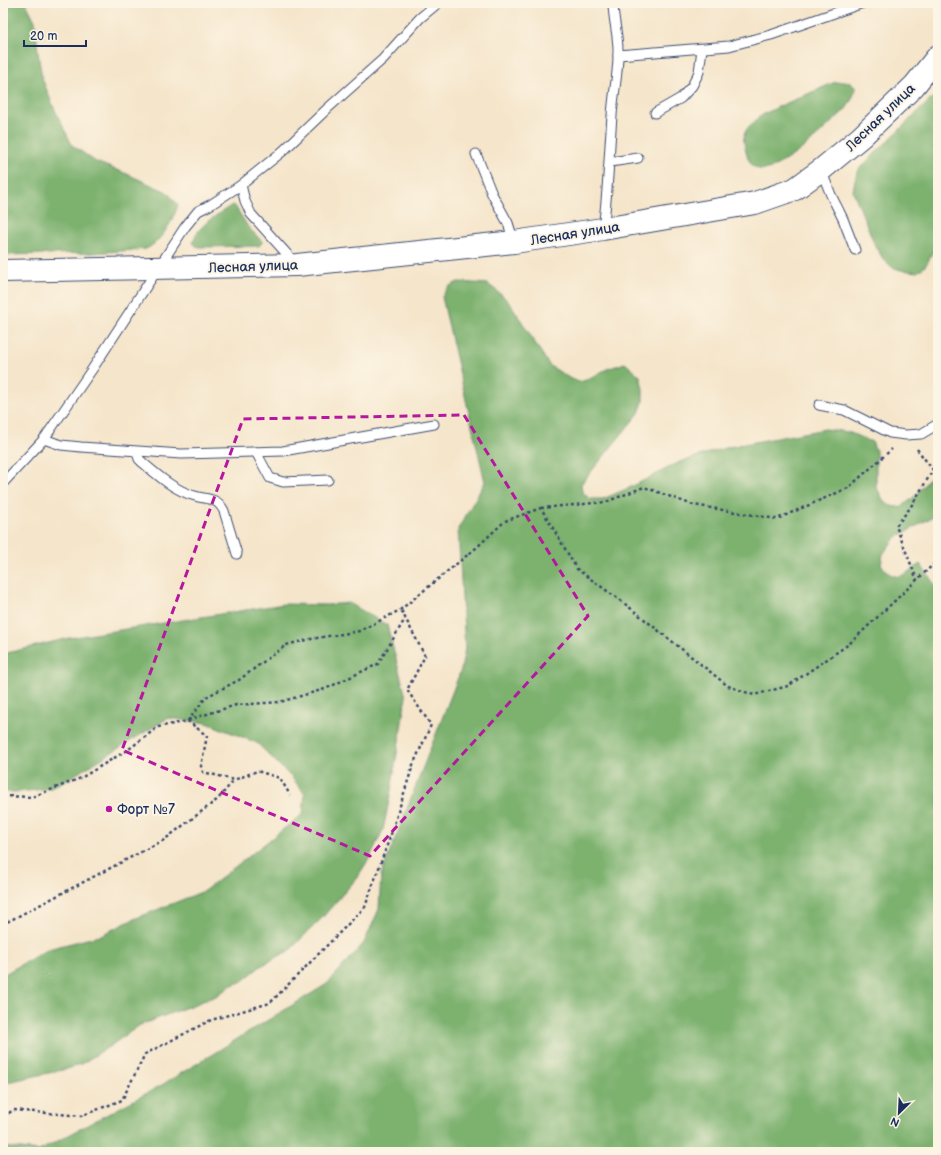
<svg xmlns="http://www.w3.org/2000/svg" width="941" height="1155" viewBox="0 0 941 1155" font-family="'Balsamiq Sans',sans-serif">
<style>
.forest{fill:#7bb16e;stroke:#4b7066}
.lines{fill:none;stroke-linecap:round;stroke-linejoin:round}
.lane-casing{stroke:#3c4a6e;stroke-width:11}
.secondary-casing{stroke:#3c4a6e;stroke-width:24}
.path{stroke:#3c4a6e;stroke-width:2.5;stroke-dasharray:3 3;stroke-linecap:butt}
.lane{stroke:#fff;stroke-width:9}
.secondary{stroke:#fff;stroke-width:22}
.marked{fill:none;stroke:#b5179e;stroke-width:3;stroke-dasharray:8 5;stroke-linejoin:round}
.poi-dot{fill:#b5179e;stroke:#fcf5e5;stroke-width:1.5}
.labels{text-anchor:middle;stroke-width:4;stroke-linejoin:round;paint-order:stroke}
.street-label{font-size:14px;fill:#1b2f5e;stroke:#fcf5e5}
.poi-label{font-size:14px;fill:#1b2f5e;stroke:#fcf5e5;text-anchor:start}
</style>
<rect width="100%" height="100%" fill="#fcf5e5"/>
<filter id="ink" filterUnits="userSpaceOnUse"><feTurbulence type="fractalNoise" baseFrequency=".025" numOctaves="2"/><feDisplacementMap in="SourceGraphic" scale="8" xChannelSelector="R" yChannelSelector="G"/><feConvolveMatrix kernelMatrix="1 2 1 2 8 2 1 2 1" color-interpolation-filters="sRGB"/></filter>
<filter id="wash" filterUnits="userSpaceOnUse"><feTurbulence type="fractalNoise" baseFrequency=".012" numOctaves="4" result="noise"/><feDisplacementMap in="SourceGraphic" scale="16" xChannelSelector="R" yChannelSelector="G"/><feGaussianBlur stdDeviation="0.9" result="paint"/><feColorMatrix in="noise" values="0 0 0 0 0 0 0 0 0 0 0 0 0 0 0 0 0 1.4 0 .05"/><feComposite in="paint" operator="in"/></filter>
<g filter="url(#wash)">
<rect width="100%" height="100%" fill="#f5e5ca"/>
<!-- forest -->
<g class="forest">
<path d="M3,3H26L35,21L38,52L42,78L53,106L72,145L96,162L127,174L167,192L178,205C173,221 161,242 146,249L94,253L3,255Z"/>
<path d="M839,82C847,82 851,81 856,89L851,101L846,109C824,129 802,153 775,166C756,176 747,163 745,146C744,143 743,139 744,137C744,131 750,125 754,122C761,114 771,111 780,106C798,98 815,91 833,83Z"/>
<path d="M938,94V247C931,252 930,260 925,266C923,269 920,270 917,272L901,270L892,267L883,259L874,243L853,191L855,180L859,169L928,102Z"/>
<path d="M232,205L235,206L248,227L262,241V243L259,246L200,247L196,246L193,243C196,226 219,214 232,205Z"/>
<path d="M458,282L488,284L502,295L512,306L549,365L569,378L579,382L586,380L607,369L625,363L640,376L643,389V402L639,413L581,484L582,492L590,499H603L629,488L680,462L728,447L825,429L848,432L872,442L876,451V486L884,502L894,507L903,506L915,496L938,468V514L895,538L883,554L881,564C895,585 904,575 920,564L938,589V1152H3V1147L39,1151L162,1085L327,984L364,943L379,909L381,875L461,670L465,648L458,529L485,482L442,297L448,287Z"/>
<path d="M349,603L387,625L406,697L391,791L383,830L369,859L356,879L321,919L290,950L261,966L241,982L232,985L216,996L140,1025L110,1046L81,1064L67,1069L3,1083V975L48,949L99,936L134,919L204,891L303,814L305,794L293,779L257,743L207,723L168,718L73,776L51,788L19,792H3V654L69,638L284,604L327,605Z"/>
</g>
</g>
<g filter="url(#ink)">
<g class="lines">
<defs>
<g id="lane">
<path d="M618,55L729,46L771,35L863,3"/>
<path d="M655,113L681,98L692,86L699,72L702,49"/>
<path d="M476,154L492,194L508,223L514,242"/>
<path d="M610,162L638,158"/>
<path d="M821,170L831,195L843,219L855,250"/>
<path d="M603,229C608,192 609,154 612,116C613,96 618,75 618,55C619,37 613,20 613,3"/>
<path d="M295,263L251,214L245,201L241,185L283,151L328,108L383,59L420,18L438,3"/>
<path d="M819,405L844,410L890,433L906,435L921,434L938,424"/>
<path d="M44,439L61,445L81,447L181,454L220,453L283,451L434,424"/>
<path d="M137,452L139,459L142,462C157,475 175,491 195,496C208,500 217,497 224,511L237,554"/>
<path d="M256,452L270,478L283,482L328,480"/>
<path d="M3,483L44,439L93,368L185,227L198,211L210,205L241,185"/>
</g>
<path id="secondary" d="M3,271L297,265L514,242L603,229L755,203L795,189L821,170L861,137L914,86L938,56"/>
</defs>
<!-- lane casing -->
<use href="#lane" class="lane-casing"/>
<!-- secondary casing -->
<use href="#secondary" class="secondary-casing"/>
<!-- path -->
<g class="path">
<path d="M917,449L933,470L910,508L896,526L917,580"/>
<path d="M541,508L606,502L644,487L693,505L777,519L848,488L892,449"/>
<path d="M188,720L236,705L280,702L325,689L378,664L405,619"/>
<path d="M188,721L206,697L239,680L286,645L311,639L360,631L400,610L476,548L505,521L541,508L577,569L629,607L728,686L754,695L788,686L849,644L938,560"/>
<path d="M3,796L32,797L81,778L129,749L158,727L188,721L207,736L201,766L203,772L234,780L257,771L280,778L290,795"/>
<path d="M3,926L7,922L164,840L218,799L234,780"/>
<path d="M3,1112L9,1113L13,1110L81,1116L122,1100L145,1054L211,1020L270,1003L365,907L391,834L413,765L431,725L407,690L425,656L401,610"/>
</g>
<!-- lane -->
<use href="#lane" class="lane"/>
<!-- secondary -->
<use href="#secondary" class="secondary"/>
</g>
</g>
<!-- marked area -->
<path class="marked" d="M464,415L588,616L370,856L122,750L243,419Z"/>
<!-- markers -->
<circle class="poi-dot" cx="109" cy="809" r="4"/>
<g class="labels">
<!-- street labels -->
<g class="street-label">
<text transform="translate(880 117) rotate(-44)" y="5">Лесная улица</text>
<text transform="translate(575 233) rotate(-9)" y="5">Лесная улица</text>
<text transform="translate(253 266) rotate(-2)" y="5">Лесная улица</text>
</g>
<!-- poi labels -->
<g class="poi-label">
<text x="117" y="814">Форт №7</text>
</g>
</g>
<!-- margin -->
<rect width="941" height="1155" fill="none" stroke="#fcf5e5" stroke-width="16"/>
<!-- north arrow -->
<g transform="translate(899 1113) rotate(204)" stroke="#fcf5e5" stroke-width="3" paint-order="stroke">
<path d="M0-3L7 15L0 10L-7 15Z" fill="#1b2f5e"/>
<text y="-6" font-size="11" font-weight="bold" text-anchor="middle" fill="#1b2f5e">N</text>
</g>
<!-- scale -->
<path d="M24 40v6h62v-6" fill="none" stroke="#1b2f5e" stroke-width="2"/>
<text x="30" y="40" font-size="12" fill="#1b2f5e" stroke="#fcf5e5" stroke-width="3" paint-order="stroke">20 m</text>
</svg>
